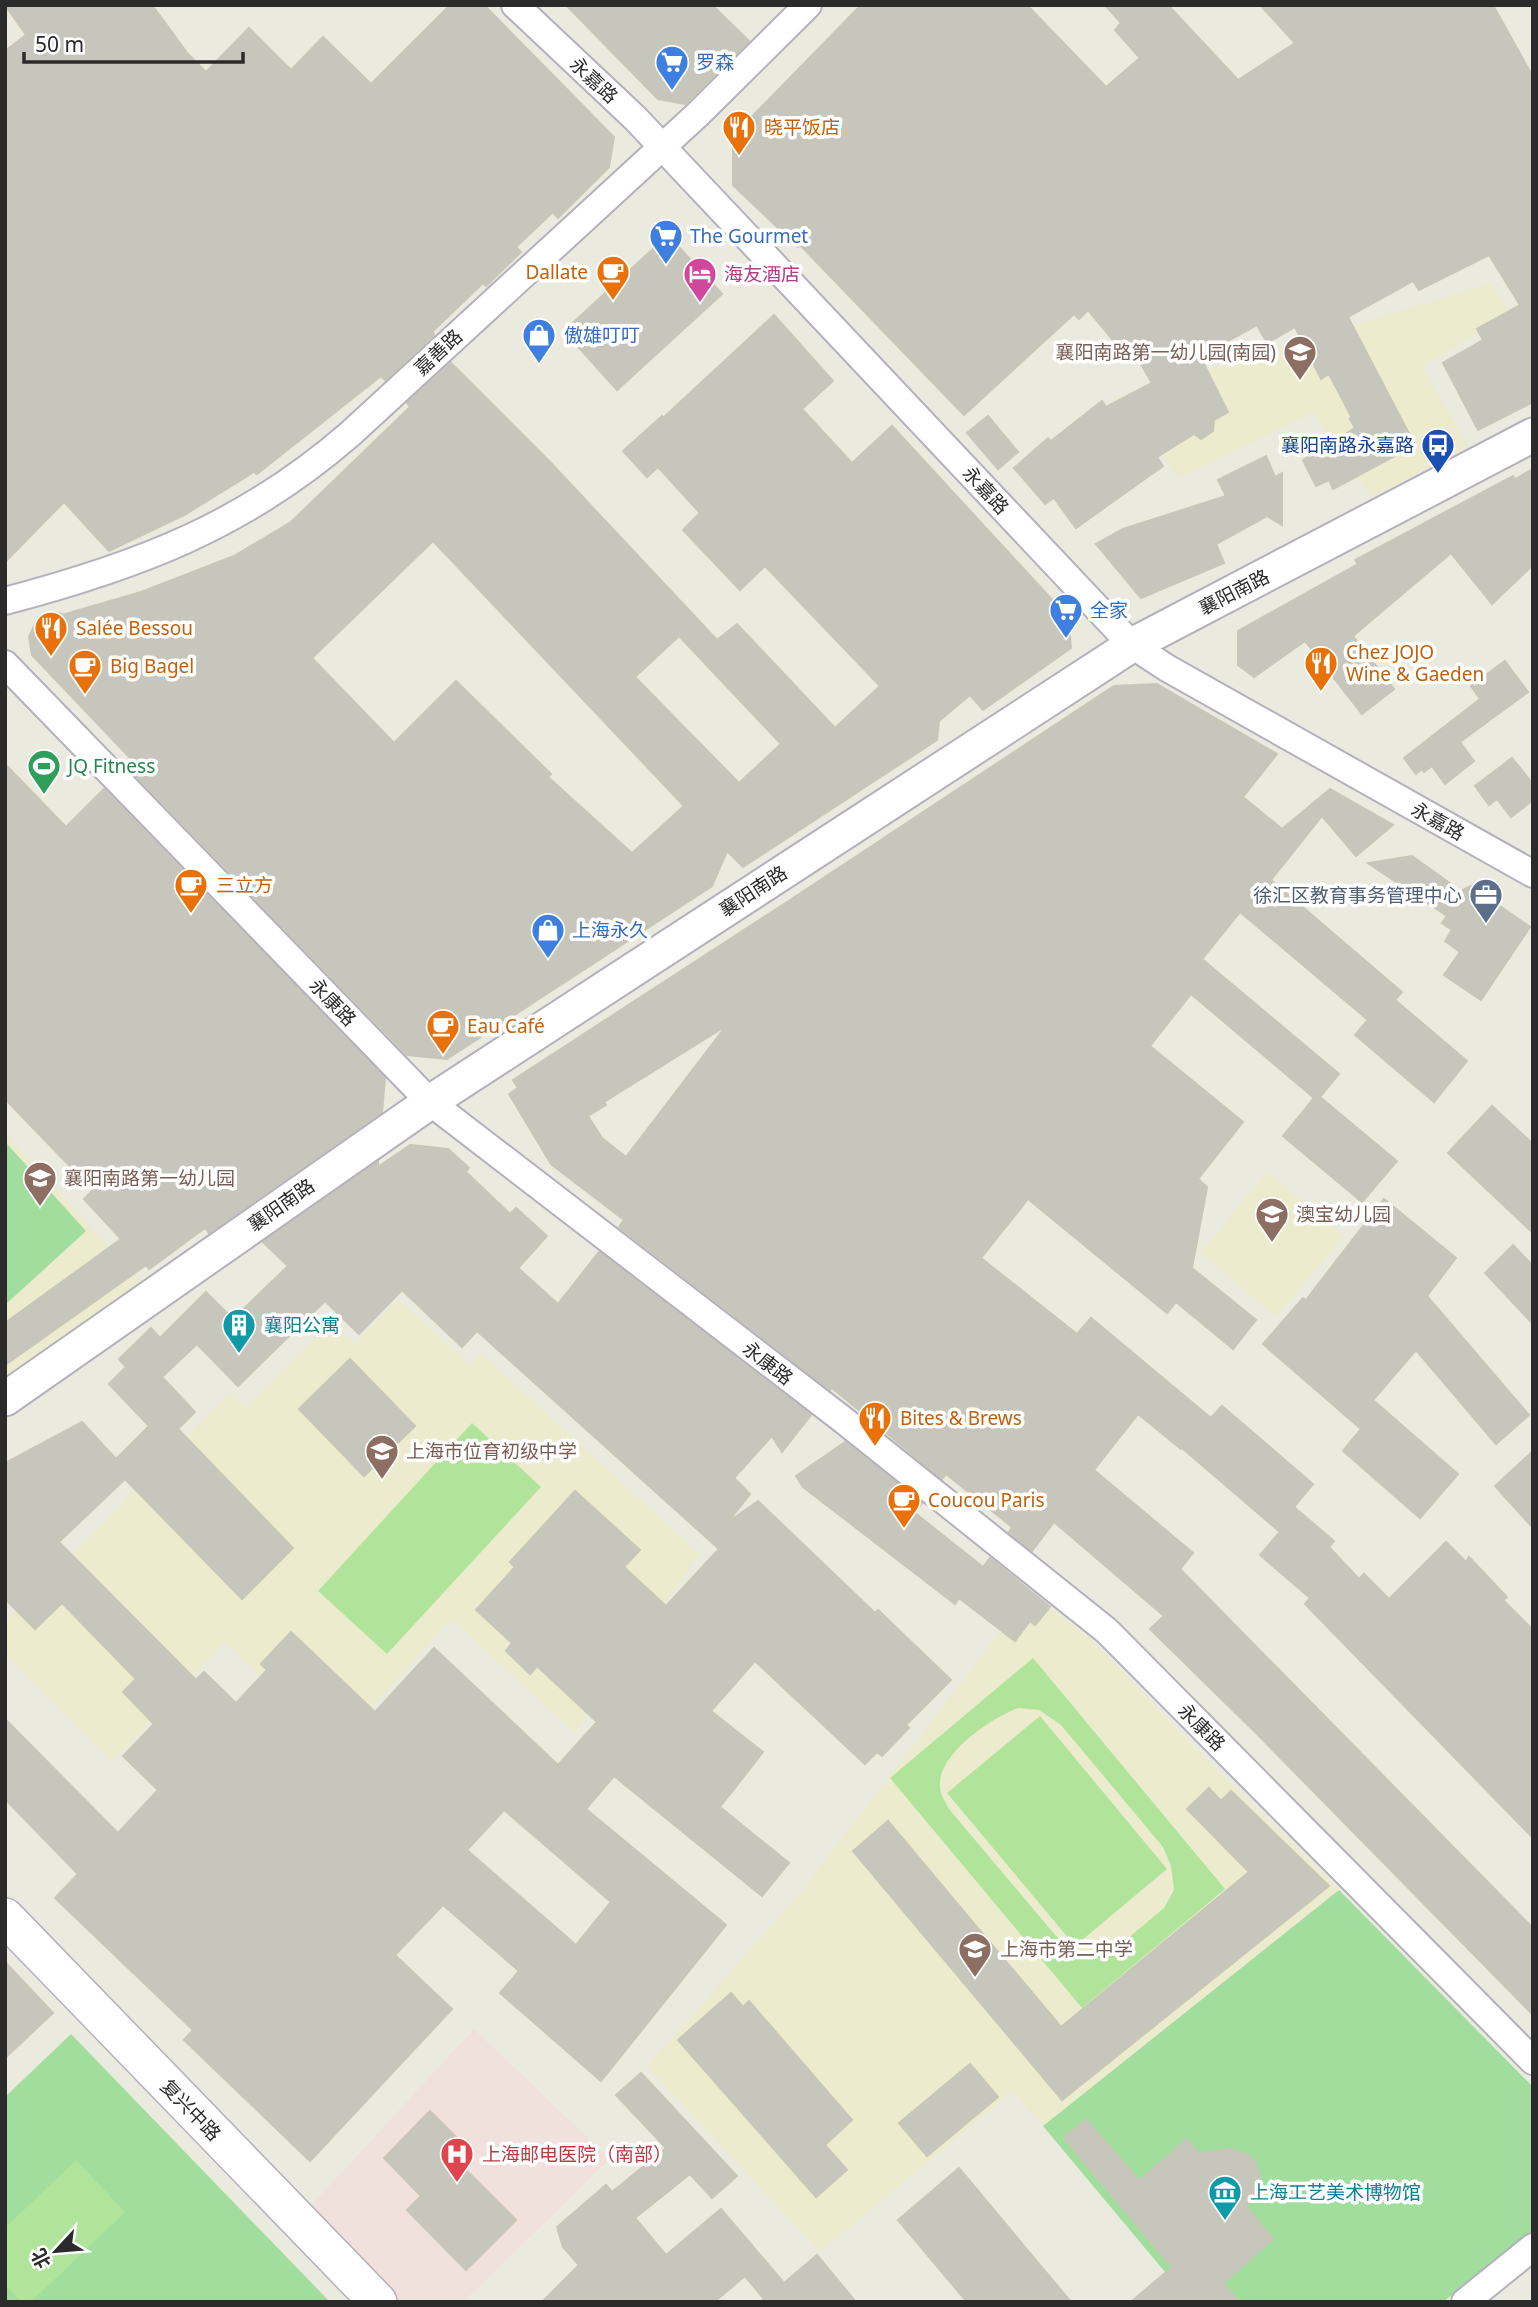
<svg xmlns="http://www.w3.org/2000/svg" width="1538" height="2307" viewBox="0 0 1538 2307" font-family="'Noto Sans','Noto Sans SC',sans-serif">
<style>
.education{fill:#ecebce}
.medical{fill:#f1e1dc}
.green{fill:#a1de9e}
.pitch{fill:#b0e49b;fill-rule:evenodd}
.building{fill:#c7c6bd;stroke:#c7c6b7;stroke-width:2;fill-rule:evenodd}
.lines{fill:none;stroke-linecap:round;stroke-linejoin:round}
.minor-casing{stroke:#b3b1bd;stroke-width:30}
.tertiary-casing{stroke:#b3b1bd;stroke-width:37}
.secondary-casing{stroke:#b3b1bd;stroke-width:40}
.minor{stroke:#fff;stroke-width:26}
.tertiary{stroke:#fff;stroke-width:33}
.secondary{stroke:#fff;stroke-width:37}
.labels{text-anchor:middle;stroke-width:7;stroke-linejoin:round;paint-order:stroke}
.shop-label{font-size:19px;fill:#366cbe;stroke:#fff;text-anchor:start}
.street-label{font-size:19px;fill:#2b2b2b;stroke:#fff}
.food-label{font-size:19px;fill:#c56008;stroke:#fff;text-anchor:start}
.hotel-label{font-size:19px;fill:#b23c85;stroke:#fff;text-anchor:start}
.education-label{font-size:19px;fill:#785e54;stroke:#fff;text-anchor:start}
.transit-label{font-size:19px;fill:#164399;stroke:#fff;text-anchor:end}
.leisure-label{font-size:19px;fill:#27864d;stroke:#fff;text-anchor:start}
.service-label{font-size:19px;fill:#4e5e75;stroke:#fff;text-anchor:end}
.culture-label{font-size:19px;fill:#0d838f;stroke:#fff;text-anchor:start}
.health-label{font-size:19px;fill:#be3a42;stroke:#fff;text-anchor:start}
</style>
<rect width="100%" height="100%" fill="#ebeade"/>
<!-- education -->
<g class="education">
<path d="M1491,283L1511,314L1422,366L1469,447L1372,496L1313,413L1180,478L1116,398Z"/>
<path d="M5,1133L143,1283L5,1381Z"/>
<path d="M1267,1172L1344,1236L1276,1317L1200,1253Z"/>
<path d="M398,1299L470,1365L481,1353L699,1554L575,1733L451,1619L336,1748L225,1642L112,1761L5,1654V1623L230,1393L245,1408L332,1321L355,1344Z"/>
<path d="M1031,1592L1094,1643L1200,1753L1339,1890L1043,2126L1013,2091L820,2252L647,2066L800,1893Z"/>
</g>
<!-- medical -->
<path class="medical" d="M474,2029L610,2159L463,2302H397L307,2210Z"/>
<!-- green -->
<g class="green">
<path d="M7,1144L86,1231L5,1305V1146Z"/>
<path d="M1339,1890L1533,2087V2230L1443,2302H1190L1043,2126Z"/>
<path d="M71,2034L330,2302H5V2097Z"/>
</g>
<!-- pitch -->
<g class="pitch">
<path d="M472,1423L541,1487L387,1654L318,1591Z"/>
<path d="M1033,1658L1225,1889L1082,2008L890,1778ZM1018,1708L1039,1710L1061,1725L1163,1847L1171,1866L1174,1890L1164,1908L1115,1949L1097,1955L1078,1953L1056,1936L949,1809C946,1804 943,1798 941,1793C931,1757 990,1719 1018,1708Z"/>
<path d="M1040,1716L1167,1869L1075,1946L947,1793Z"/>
<path d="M76,2160L125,2212L31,2302H21L5,2285V2228Z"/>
</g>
<!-- building -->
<g class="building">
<path d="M5,5H152L188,54L206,72L249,28L291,70L323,37L371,84L450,5H484L614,137L609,167L558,218L553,212L516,247L521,252L486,286L483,283L433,331L434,335L385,380L381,376L257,474L254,472L186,514L109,551L64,502L5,562V51L26,35Z"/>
<path d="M566,5H712L749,41L685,104L658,99Z"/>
<path d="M861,5H1027L1106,87L1140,58L1115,30L1121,23L1105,5H1168L1238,80L1295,43L1260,5H1493L1533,77V402L1478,430L1443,363L1483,340L1477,329L1520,305L1489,255L1419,290L1413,281L1348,317L1415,445L1333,489L1329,480L1316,486L1303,460L1355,428L1350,419L1352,418L1329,374L1321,379L1295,327L1267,343L1257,325L1200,356L1228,412L1214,420L1213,431L1201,439L1194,434L1157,457L1163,466L1076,528L1054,498L1045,504L1014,468L1048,438L1051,441L1102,401L1106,407L1152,383L1125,337L1117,345L1088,310L1079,319L1074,314L964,415L800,245L798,247L733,185V136Z"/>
<path d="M668,235L722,294L617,390L564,331Z"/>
<path d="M774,315L833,381L802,409L852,463L892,426L1068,617L1071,648L983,710L970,695L939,721L937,740L743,867L727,851L712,886L447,1059L407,1055L127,767L133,761L32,655L29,637L38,618L60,613L62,615L141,592L234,556L291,522L410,407L407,403L451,363L551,463L717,640L737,624L835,728L880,686L765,566L740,590L683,530L700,513L658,467L647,477L623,451L662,416L663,418ZM433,541L684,806L632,853L548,777L551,774L456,681L394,743L312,658ZM679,636L781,744L739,783L635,677Z"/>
<path d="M988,416L1018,452L998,469L967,433Z"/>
<path d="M1266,456L1275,477L1282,473V525L1267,516L1216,544L1224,563L1141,598L1096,544L1123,529L1226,496L1218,480Z"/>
<path d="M1533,469V565L1492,604L1451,553L1353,636L1394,689L1362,714L1305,641L1254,677L1238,665V631L1358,564L1355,560L1513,476L1515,479Z"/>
<path d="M1505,661L1528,692L1460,742L1474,761L1445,784L1432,766L1424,772L1422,769L1416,774L1404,758L1480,699L1471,686Z"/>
<path d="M1157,684L1277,754L1243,797L1282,829L1330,789L1393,825L1356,856L1322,816L1271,880L1402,992L1395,1000L1467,1061L1434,1102L1355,1035L1368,1020L1240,912L1202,959L1339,1074L1320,1097L1397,1161L1362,1202L1283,1136L1314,1098L1191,994L1150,1046L1243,1122L1198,1179L1207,1187L1192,1268L1256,1320L1233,1349L1176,1302L1167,1313L1028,1199L981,1258L1077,1334L1091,1318L1211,1418L1222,1406L1313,1484L1294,1507L1334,1541L1329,1547L1359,1579L1364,1574L1389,1599L1446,1542L1466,1562L1469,1557L1507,1597L1503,1600L1533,1630V1838L1305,1604L1310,1598L1260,1555L1280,1532L1182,1448L1181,1449L1138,1414L1094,1470L1193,1553L1180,1569L1533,1928V2015L1256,1733L1150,1629L1164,1616L1054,1522L1032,1551L1009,1532L1012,1527L946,1474L942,1479L832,1388L830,1390L619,1227L624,1220L551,1164L509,1094L518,1088L513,1080L787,902L1114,686ZM726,1026L626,1157L602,1138L588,1116L606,1105L604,1102Z"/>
<path d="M1512,758L1533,784V800L1511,817L1497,799L1489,805L1475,786Z"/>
<path d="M5,764L66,827L104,789L385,1078L382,1112L209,1233L205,1228L149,1269L146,1265L5,1365V1323L121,1239L84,1199L93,1190L5,1099Z"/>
<path d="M1412,856L1461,891L1471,886L1530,927L1481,1000L1444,975L1460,952L1445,941L1452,930L1442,923L1447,916L1368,863Z"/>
<path d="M1492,1106L1533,1144V1233L1448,1153Z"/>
<path d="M410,1145L448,1149L469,1168L466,1172L510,1214L516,1208L547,1236L518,1268L558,1304L599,1252L811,1415L782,1452L772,1436L734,1478L750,1494L728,1522L758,1501L875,1613L878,1610L951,1680L906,1725L909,1728L882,1756L877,1752L865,1764L755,1661L711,1711L763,1752L720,1807L789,1863L762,1896L614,1776L586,1809L726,1925L601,2081L500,1993L519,1971L443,1905L395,1955L452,2009L310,2161L184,2040L193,2030L55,1898L78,1874L5,1799V1719L118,1833L158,1790L123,1756L154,1724L123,1692L136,1679L62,1603L35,1629L5,1599V1463L82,1422L116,1459L149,1426L109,1384L126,1367L119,1359L151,1328L160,1338L206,1292L233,1319L288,1266L263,1242L378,1162V1167ZM402,1290L462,1347L477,1331L719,1549L666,1606L624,1567L640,1550L575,1491L510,1562L515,1567L476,1610L512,1643L506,1651L530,1674L537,1666L597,1722L558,1765L434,1648L375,1712L291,1632L261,1664L267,1670L236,1703L204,1672L196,1680L59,1542L125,1479L242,1599L293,1548L178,1429L195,1412L162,1377L197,1344L238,1386L325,1301L359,1334ZM504,1810L611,1902L576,1945L467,1850Z"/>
<path d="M1384,1199L1456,1258L1427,1296L1529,1415L1496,1444L1416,1350L1373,1400L1458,1474L1420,1518L1343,1451L1361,1429L1263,1344L1303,1298L1306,1300Z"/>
<path d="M1513,1245L1533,1266V1324L1485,1273Z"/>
<path d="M350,1359L415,1426L364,1476L299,1409Z"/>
<path d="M845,1442L922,1503L915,1513L983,1567L990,1558L1050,1607L1035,1625L1030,1621L1015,1641L959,1598L955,1604L803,1487L796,1476Z"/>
<path d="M1533,1451V1528L1495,1486Z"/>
<path d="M1209,1788L1221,1801L1231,1791L1329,1886L1062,2100L853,1851L888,1821L1061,2027L1249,1872L1187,1809Z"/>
<path d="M5,1962L53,2013L5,2058Z"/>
<path d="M731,1993L743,2007L749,2001L852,2120L825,2145L847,2170L816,2197L678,2040Z"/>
<path d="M970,2064L998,2097L927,2156L899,2123Z"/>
<path d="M641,2073L737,2176L712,2198L690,2174L635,2218L666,2255L721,2209L784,2283L817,2255L856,2302H761L764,2299L745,2276L714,2302H542L579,2265L563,2247L557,2227L606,2185L612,2192L666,2148L616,2095Z"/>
<path d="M430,2111L470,2151L458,2162L516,2220L466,2270L407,2210L421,2196L384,2158Z"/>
<path d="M1086,2119L1139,2181L1187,2139L1198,2153L1231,2149L1249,2155L1257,2165L1260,2177L1256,2194L1246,2206L1273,2239L1223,2283L1239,2302H1131L1172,2267L1064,2138Z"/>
<path d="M959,2168L1071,2302H967L898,2220Z"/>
</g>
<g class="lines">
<defs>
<g id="minor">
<path d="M515,5L635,118L1132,645L1167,668L1533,874"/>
<path d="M5,601C138,566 244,526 350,434L697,115L808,5"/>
<path d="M5,664L430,1102L842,1419L1107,1631L1533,2061"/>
<path d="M1465,2302L1533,2247"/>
</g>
<path id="tertiary" d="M5,1399L430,1102L1132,645L1533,435"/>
<path id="secondary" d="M5,1917L378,2302"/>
</defs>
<!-- minor casing -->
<use href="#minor" class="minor-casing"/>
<!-- tertiary casing -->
<use href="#tertiary" class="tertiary-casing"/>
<!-- secondary casing -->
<use href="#secondary" class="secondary-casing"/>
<!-- minor -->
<use href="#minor" class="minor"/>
<!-- tertiary -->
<use href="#tertiary" class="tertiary"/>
<!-- secondary -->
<use href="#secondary" class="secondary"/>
</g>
<!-- icons -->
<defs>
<symbol id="supermarket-pin" viewBox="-11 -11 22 30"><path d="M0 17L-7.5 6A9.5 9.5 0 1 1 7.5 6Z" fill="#3f7fe0" stroke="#fff"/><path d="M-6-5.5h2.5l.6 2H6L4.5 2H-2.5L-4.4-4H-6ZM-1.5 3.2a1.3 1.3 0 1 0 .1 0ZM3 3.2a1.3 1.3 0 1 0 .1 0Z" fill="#fff"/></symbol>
<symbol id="restaurant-pin" viewBox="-11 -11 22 30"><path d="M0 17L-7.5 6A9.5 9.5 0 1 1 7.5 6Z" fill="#e8710a" stroke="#fff"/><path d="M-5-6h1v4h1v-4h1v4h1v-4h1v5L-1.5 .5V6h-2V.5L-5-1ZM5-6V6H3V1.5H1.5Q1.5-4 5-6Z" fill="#fff"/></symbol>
<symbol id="cafe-pin" viewBox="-11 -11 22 30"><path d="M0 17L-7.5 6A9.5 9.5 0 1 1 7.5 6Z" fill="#e8710a" stroke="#fff"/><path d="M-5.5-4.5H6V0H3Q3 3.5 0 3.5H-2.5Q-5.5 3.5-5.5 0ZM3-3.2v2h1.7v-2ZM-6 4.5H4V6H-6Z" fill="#fff"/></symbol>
<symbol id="hotel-pin" viewBox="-11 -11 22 30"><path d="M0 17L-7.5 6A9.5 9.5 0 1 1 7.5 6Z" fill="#d1479c" stroke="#fff"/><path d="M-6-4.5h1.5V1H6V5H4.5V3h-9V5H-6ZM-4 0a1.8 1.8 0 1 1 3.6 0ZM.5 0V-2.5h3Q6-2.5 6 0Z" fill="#fff"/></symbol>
<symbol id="shop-pin" viewBox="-11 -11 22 30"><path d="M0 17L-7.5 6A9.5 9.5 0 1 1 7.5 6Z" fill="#3f7fe0" stroke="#fff"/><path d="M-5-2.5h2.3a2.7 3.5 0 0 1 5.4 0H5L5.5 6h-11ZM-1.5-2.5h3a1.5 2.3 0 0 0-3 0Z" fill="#fff"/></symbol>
<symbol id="school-pin" viewBox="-11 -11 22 30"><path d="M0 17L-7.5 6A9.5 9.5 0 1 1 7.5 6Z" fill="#8d6e63" stroke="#fff"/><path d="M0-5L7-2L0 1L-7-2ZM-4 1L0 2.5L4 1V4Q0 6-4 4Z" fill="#fff"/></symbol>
<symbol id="bus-pin" viewBox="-11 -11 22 30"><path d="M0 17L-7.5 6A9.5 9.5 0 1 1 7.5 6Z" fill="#1a4fb4" stroke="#fff"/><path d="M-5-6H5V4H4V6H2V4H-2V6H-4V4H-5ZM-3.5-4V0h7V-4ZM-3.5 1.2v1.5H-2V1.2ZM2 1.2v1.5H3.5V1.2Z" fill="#fff"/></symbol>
<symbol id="stadium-pin" viewBox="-11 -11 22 30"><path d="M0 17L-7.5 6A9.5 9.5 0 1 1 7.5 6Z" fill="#2e9e5b" stroke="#fff"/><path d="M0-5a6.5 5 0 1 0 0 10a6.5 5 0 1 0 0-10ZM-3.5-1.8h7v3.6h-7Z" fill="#fff"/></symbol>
<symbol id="office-pin" viewBox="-11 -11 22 30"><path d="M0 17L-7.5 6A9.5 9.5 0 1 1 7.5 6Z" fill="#5c6f8a" stroke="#fff"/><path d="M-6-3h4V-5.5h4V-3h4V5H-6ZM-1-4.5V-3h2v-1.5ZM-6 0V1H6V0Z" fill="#fff"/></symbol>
<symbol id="building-pin" viewBox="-11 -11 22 30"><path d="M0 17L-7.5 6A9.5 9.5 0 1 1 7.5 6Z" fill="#0f9aa8" stroke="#fff"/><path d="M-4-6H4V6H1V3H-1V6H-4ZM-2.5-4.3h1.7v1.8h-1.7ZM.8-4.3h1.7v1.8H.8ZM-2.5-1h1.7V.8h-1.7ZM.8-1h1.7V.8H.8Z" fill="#fff"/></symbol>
<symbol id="hospital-pin" viewBox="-11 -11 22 30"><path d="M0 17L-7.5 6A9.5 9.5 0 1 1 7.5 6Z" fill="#e0444e" stroke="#fff"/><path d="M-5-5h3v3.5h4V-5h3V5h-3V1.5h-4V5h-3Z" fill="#fff"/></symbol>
<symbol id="museum-pin" viewBox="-11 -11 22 30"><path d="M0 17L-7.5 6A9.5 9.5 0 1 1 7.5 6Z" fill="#0f9aa8" stroke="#fff"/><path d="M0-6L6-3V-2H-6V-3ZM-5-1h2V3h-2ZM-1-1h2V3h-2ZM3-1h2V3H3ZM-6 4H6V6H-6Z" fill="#fff"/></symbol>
</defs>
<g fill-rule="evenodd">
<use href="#supermarket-pin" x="653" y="43" width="38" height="52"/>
<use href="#restaurant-pin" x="720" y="108" width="38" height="52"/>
<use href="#supermarket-pin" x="647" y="217" width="38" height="52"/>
<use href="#cafe-pin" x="594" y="253" width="38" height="52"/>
<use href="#hotel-pin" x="681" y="255" width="38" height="52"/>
<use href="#shop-pin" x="520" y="316" width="38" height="52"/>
<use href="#school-pin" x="1281" y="333" width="38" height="52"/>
<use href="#bus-pin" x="1419" y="426" width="38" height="52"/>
<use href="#supermarket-pin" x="1047" y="591" width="38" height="52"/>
<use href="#restaurant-pin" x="32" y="609" width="38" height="52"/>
<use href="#restaurant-pin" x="1302" y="644" width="38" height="52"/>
<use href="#cafe-pin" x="66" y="647" width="38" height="52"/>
<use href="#stadium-pin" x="25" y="747" width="38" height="52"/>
<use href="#cafe-pin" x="172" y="866" width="38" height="52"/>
<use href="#office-pin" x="1467" y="876" width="38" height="52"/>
<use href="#shop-pin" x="529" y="911" width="38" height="52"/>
<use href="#cafe-pin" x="424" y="1007" width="38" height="52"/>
<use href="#school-pin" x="21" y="1159" width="38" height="52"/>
<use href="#school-pin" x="1253" y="1195" width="38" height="52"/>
<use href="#building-pin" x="220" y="1306" width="38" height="52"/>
<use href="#restaurant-pin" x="856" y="1399" width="38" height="52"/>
<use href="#school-pin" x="363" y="1432" width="38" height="52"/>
<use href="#cafe-pin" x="885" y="1481" width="38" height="52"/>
<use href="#school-pin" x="956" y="1930" width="38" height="52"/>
<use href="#hospital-pin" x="438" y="2135" width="38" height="52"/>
<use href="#museum-pin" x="1206" y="2173" width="38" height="52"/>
</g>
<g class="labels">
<!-- shop labels -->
<g class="shop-label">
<text x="696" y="69">罗森</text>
<text x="690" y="243">The Gourmet</text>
<text x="564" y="342">傲雄叮叮</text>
<text x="1090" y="617">全家</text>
<text x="572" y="937">上海永久</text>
</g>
<!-- street labels -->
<g class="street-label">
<text transform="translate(594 80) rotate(43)" y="7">永嘉路</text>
<text transform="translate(438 352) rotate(-43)" y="7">嘉善路</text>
<text transform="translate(986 490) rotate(47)" y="7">永嘉路</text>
<text transform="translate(1234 592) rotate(-27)" y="7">襄阳南路</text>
<text transform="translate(1438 821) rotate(29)" y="7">永嘉路</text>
<text transform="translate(753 891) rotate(-33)" y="7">襄阳南路</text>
<text transform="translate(333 1002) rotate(46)" y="7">永康路</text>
<text transform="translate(281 1205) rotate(-35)" y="7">襄阳南路</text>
<text transform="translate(768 1363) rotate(38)" y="7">永康路</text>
<text transform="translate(1202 1727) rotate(45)" y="7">永康路</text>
<text transform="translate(191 2110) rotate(46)" y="7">复兴中路</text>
</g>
<!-- food labels -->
<g class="food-label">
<text x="764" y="134">晓平饭店</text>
<text x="588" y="279" text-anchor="end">Dallate</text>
<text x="76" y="635">Salée Bessou</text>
<text x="1346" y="659">Chez JOJO<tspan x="1346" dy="22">Wine &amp; Gaeden</tspan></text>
<text x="110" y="673">Big Bagel</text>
<text x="216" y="892">三立方</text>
<text x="467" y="1033">Eau Café</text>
<text x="900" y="1425">Bites &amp; Brews</text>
<text x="928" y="1507">Coucou Paris</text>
</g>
<!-- hotel labels -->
<g class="hotel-label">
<text x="724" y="281">海友酒店</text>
</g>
<!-- education labels -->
<g class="education-label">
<text x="1276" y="359" text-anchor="end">襄阳南路第一幼儿园(南园)</text>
<text x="64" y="1185">襄阳南路第一幼儿园</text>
<text x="1296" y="1221">澳宝幼儿园</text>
<text x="406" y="1458">上海市位育初级中学</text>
<text x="1000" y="1956">上海市第二中学</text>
</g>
<!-- transit labels -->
<g class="transit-label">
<text x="1414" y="452">襄阳南路永嘉路</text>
</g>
<!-- leisure labels -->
<g class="leisure-label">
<text x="68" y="773">JQ Fitness</text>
</g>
<!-- service labels -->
<g class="service-label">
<text x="1462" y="902">徐汇区教育事务管理中心</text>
</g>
<!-- culture labels -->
<g class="culture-label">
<text x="264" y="1332">襄阳公寓</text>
<text x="1250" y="2199">上海工艺美术博物馆</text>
</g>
<!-- health labels -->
<g class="health-label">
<text x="482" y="2161">上海邮电医院（南部）</text>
</g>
</g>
<!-- border -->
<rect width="1538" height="2307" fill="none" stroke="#2b2b2b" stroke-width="14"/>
<!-- north arrow -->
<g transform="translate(56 2251) rotate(244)" stroke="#ffffff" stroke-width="5" paint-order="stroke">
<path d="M0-5L12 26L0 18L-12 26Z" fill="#2b2b2b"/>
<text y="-10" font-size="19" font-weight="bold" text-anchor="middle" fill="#2b2b2b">北</text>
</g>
<!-- scale -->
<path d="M24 52v10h219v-10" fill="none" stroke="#2b2b2b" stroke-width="3.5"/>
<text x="35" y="52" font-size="21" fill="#2b2b2b" stroke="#ffffff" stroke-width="5" paint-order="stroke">50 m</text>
</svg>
